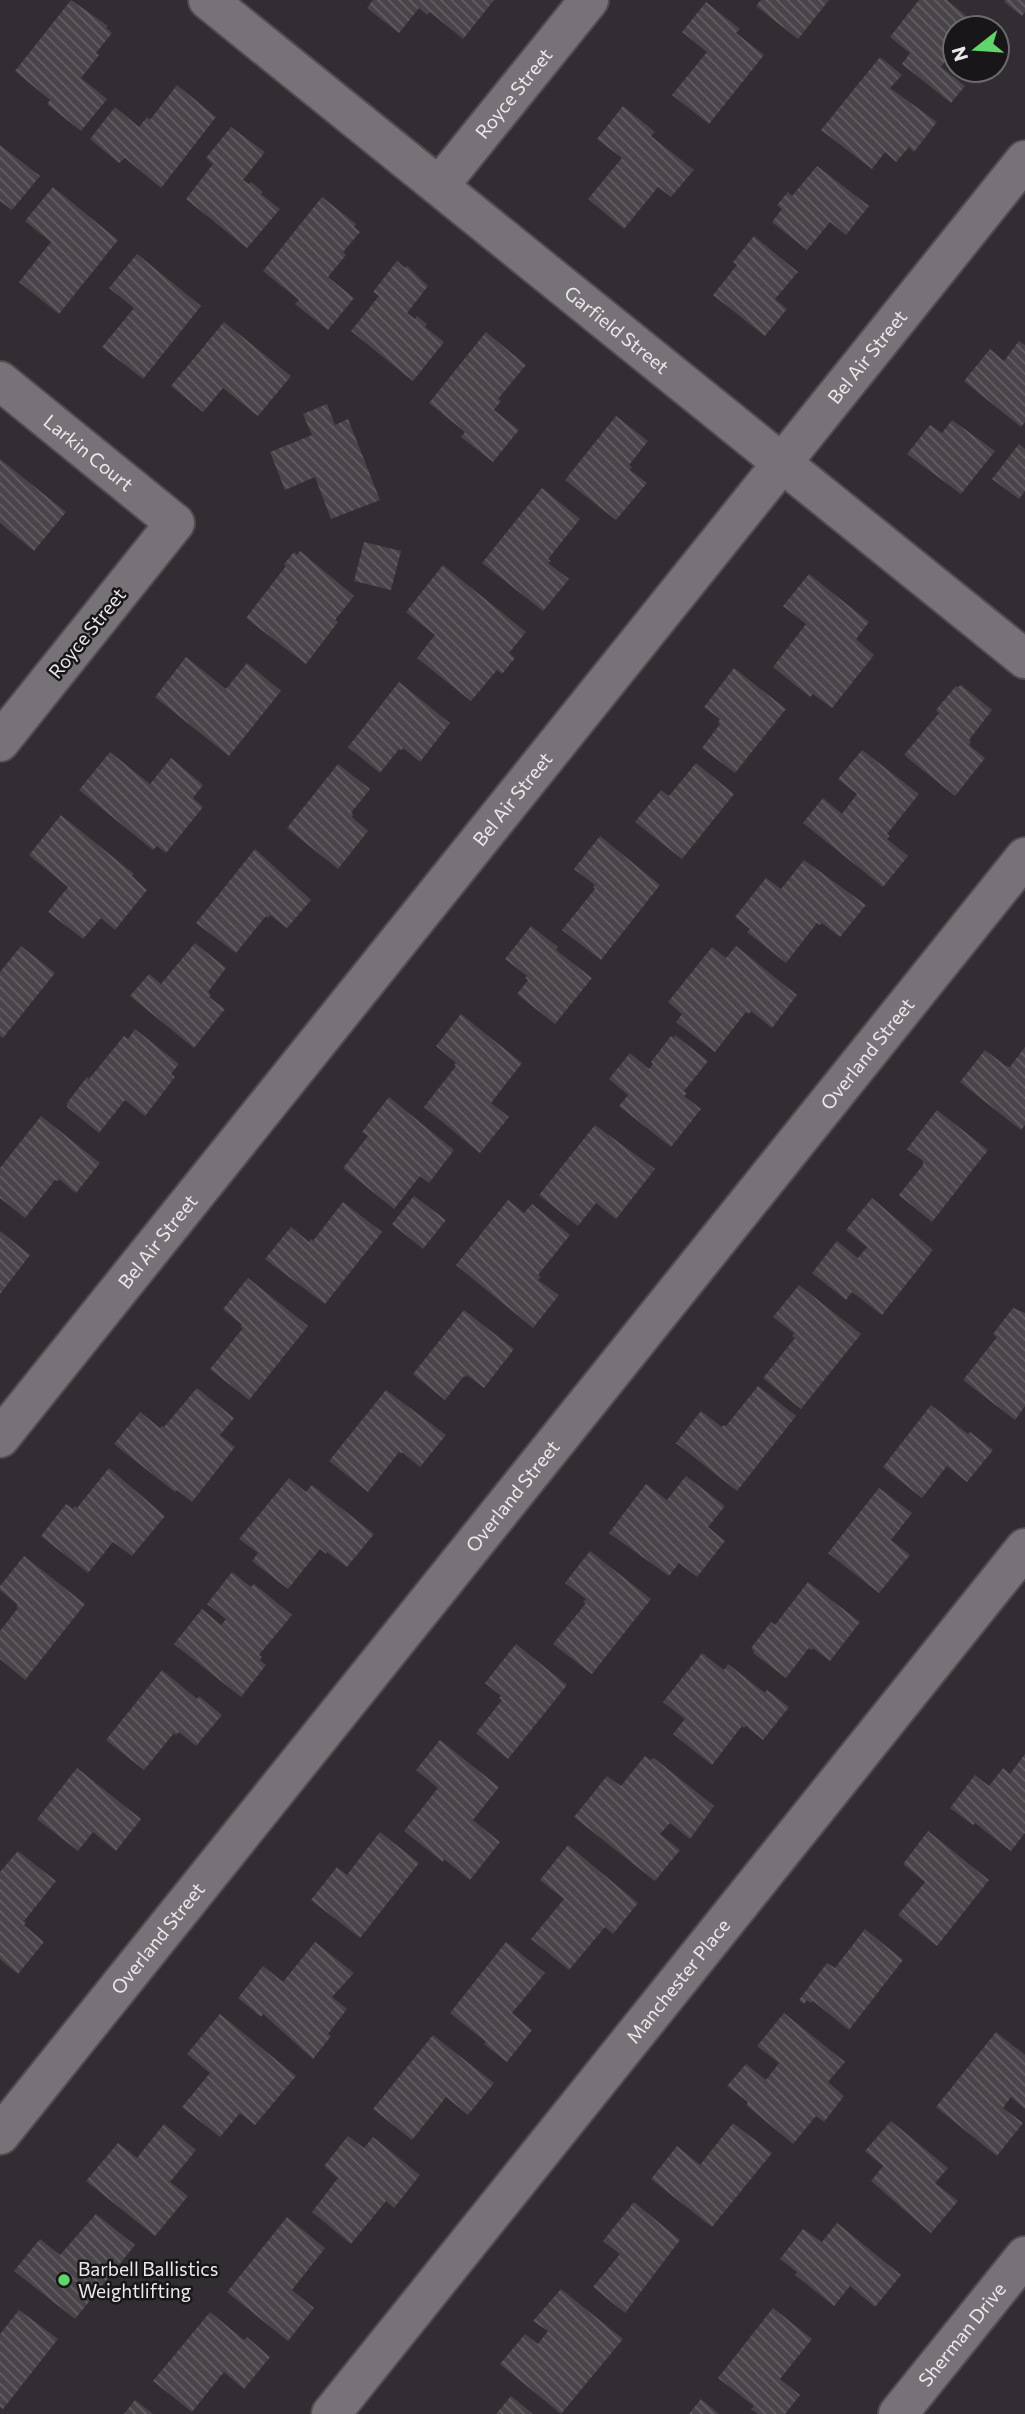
<svg xmlns="http://www.w3.org/2000/svg" width="1025" height="2414" viewBox="0 0 1025 2414" font-family="Commissioner,sans-serif">
<style>
.building{fill:url(#building-back-hatch)}
.lines{fill:none;stroke-linecap:round;stroke-linejoin:round}
.street-casing{stroke:#504c50;stroke-width:42}
.street{stroke:#777277;stroke-width:38}
.poi-dot{fill:#60d56b;stroke:#181618;stroke-width:2.5}
.labels{text-anchor:middle;stroke-width:5;stroke-linejoin:round;paint-order:stroke}
.street-label{font-size:19px;fill:#ebe8eb;stroke:#181618}
.poi-label{font-size:19px;fill:#ebe8eb;stroke:#181618;text-anchor:start}
</style>
<defs>
<pattern id="building-back-hatch" width="6" height="6" patternUnits="userSpaceOnUse" patternTransform="scale(1.75)"><rect width="6" height="6" fill="#494449"/><path d="M-1 5l2 2M0 0l6 6M5-1l2 2" fill="none" stroke="#635f63"/></pattern>
</defs>
<rect width="100%" height="100%" fill="#322d32"/>
<!-- building -->
<g class="building">
<path d="M71,0L108,26L106,28L112,33L96,53L99,55L81,78L107,99L81,131L47,104L50,100L15,71Z"/>
<path d="M373,0H494L463,39L430,12L427,15L419,8L399,33L367,8Z"/>
<path d="M761,0H829L798,39L756,6Z"/>
<path d="M919,0H947L977,25L982,19L992,28H955V60L949,56L941,67L965,86L951,103L902,64L910,53L890,37Z"/>
<path d="M1005,0H1025V12L1022,16L1004,2Z"/>
<path d="M706,2L740,29L736,33L764,55L709,124L672,95L707,52L682,32Z"/>
<path d="M880,57L902,75L890,88L937,122L914,152L909,147L896,162L885,152L872,169L821,130Z"/>
<path d="M177,85L216,117L161,188L125,158L119,163L90,139L115,107L139,127L147,117L150,120Z"/>
<path d="M623,106L655,132L651,136L694,170L671,197L658,187L624,229L588,199L622,158L597,139Z"/>
<path d="M231,127L265,152L243,180L249,184L251,182L263,192L261,194L280,209L247,248L186,199L213,164L206,158Z"/>
<path d="M0,145L40,176L12,210L0,201Z"/>
<path d="M817,166L869,206L846,235L830,222L807,250L772,222L782,209L777,205L788,192L792,196Z"/>
<path d="M53,187L118,240L59,314L19,282L51,242L25,221Z"/>
<path d="M322,197L356,224L354,227L360,232L343,252L346,255L328,277L354,298L328,330L295,304L299,300L263,271Z"/>
<path d="M754,236L798,272L775,299L787,309L765,336L713,295L737,265L733,262Z"/>
<path d="M137,254L201,306L143,379L102,347L134,308L109,288Z"/>
<path d="M397,261L405,268L407,266L428,286L407,313L415,319L417,316L427,324L425,327L444,342L413,381L351,331L379,296L373,292Z"/>
<path d="M224,322L291,376L258,416L223,388L203,412L171,386Z"/>
<path d="M486,332L526,365L498,399L501,401L494,410L519,430L493,462L461,437L465,432L429,403Z"/>
<path d="M1019,341L1025,345V422L1021,427L964,381L990,349L1004,361Z"/>
<path d="M327,404L335,425L348,419L380,500L331,519L315,477L285,490L270,452L312,435L303,414Z"/>
<path d="M616,416L648,441L629,465L632,467L630,470L647,483L616,520L565,480Z"/>
<path d="M952,420L995,451L961,494L907,454L930,425L942,433Z"/>
<path d="M1019,444L1025,449V491L1019,499L992,479Z"/>
<path d="M0,459L66,512L34,551L0,523Z"/>
<path d="M542,488L580,519L548,559L551,561L548,563L569,579L543,611L482,563Z"/>
<path d="M364,542L401,551L391,590L354,581Z"/>
<path d="M300,551L354,596L335,620L338,622L306,664L246,618L286,566L284,564L294,552L297,555Z"/>
<path d="M443,565L526,632L509,653L515,658L502,674L497,670L471,701L417,658L435,635L406,612Z"/>
<path d="M809,574L869,622L856,639L874,655L832,708L813,694L810,697L773,667L806,624L783,606Z"/>
<path d="M186,657L226,689L247,663L281,691L229,756L155,697Z"/>
<path d="M734,668L786,709L735,773L702,748L720,724L718,722L720,719L704,707Z"/>
<path d="M399,682L450,723L420,762L403,748L401,751L399,749L380,773L348,747Z"/>
<path d="M961,685L992,710L969,740L971,742L969,745L985,758L955,796L904,755L939,713L936,710L956,686L958,687Z"/>
<path d="M862,750L919,794L887,834L890,836L887,839L908,856L883,887L803,823L823,798L842,814L857,794L838,779Z"/>
<path d="M110,752L150,784L171,758L203,785L193,798L203,807L166,853L157,846L153,850L79,790Z"/>
<path d="M696,763L734,794L682,859L635,822L661,790L669,796Z"/>
<path d="M338,764L370,789L351,813L353,815L352,817L368,831L338,869L287,828Z"/>
<path d="M61,815L134,874L132,876L147,890L115,930L101,918L83,939L48,912L68,887L29,855Z"/>
<path d="M600,836L660,885L601,960L562,930L595,889L593,887L595,885L574,869Z"/>
<path d="M255,849L311,900L287,928L270,915L268,918L266,916L236,953L196,923Z"/>
<path d="M804,860L866,905L840,937L822,923L820,925L817,923L786,963L747,932L750,929L735,917L766,878L781,889Z"/>
<path d="M531,926L558,947L556,950L592,978L555,1024L517,994L528,980L525,978L527,976L505,959Z"/>
<path d="M195,943L226,968L208,992L211,995L209,997L225,1009L194,1048L130,996L149,974L161,984Z"/>
<path d="M21,946L55,973L3,1038L0,1036V972Z"/>
<path d="M736,946L797,995L772,1028L751,1011L749,1014L746,1012L715,1052L676,1022L682,1014L668,1002L712,947L726,958Z"/>
<path d="M461,1014L522,1063L491,1103L509,1117L480,1153L424,1107L456,1066L454,1065L456,1063L436,1046Z"/>
<path d="M135,1029L179,1064L171,1074L175,1077L145,1116L125,1100L99,1133L67,1107V1103L87,1077L89,1079L124,1036L128,1039Z"/>
<path d="M675,1035L708,1061L684,1091L687,1093L684,1096L701,1109L671,1147L619,1106L628,1095L609,1079L630,1053L649,1069L653,1064L651,1062L671,1036L674,1038Z"/>
<path d="M1025,1047V1125L1021,1130L960,1082L985,1050L1006,1066L1010,1067Z"/>
<path d="M389,1097L454,1150L429,1183L420,1176L394,1209L343,1168L368,1136L362,1132Z"/>
<path d="M937,1110L988,1150L932,1222L899,1195L923,1165V1161L907,1149Z"/>
<path d="M41,1116L100,1163L76,1193L59,1179L58,1181L55,1180L25,1218L0,1198V1168Z"/>
<path d="M595,1125L655,1169L616,1219L596,1203L578,1226L539,1195Z"/>
<path d="M414,1196L446,1220L423,1249L392,1224Z"/>
<path d="M872,1198L933,1250L882,1315L852,1292L846,1300L812,1273L837,1241L858,1258L867,1247L846,1230Z"/>
<path d="M508,1200L524,1213L532,1204L570,1235L538,1275L541,1277L538,1280L559,1295L533,1328L456,1265Z"/>
<path d="M343,1202L382,1232L325,1304L265,1259L291,1227L309,1242L311,1239L313,1241Z"/>
<path d="M0,1231L30,1255L0,1294Z"/>
<path d="M248,1278L308,1326L249,1400L210,1369L243,1328L240,1327L242,1325L223,1309Z"/>
<path d="M799,1285L861,1334L801,1409L763,1378L795,1338L792,1336L794,1333L773,1317Z"/>
<path d="M1013,1308L1025,1313V1406L1015,1420L963,1380L997,1337L993,1334Z"/>
<path d="M464,1310L514,1349L484,1388L467,1375L466,1377L464,1376L445,1400L413,1374Z"/>
<path d="M758,1386L796,1416L737,1491L676,1443L701,1411L722,1427L724,1425L726,1426Z"/>
<path d="M197,1388L234,1418L220,1435L235,1447L192,1502L177,1490L175,1492L114,1444L140,1412L160,1428L162,1426L164,1427Z"/>
<path d="M386,1390L446,1435L420,1467L402,1452L401,1454L399,1452L368,1492L329,1461Z"/>
<path d="M931,1405L968,1434L970,1432L993,1450L967,1482L947,1466L922,1498L883,1467Z"/>
<path d="M109,1468L165,1516L132,1556L113,1542L88,1573L41,1536L66,1504L73,1509L75,1506L77,1508Z"/>
<path d="M686,1476L725,1506L708,1527L725,1541L697,1577L679,1563L669,1576L609,1533L646,1484L667,1500Z"/>
<path d="M289,1478L306,1492L312,1485L374,1534L347,1567L327,1552L326,1554L320,1549L288,1589L252,1561L258,1553L239,1539Z"/>
<path d="M879,1488L912,1513L891,1540L910,1555L879,1593L828,1553Z"/>
<path d="M590,1551L651,1599L592,1674L553,1644L586,1603L583,1602L586,1599L565,1583Z"/>
<path d="M24,1556L85,1604L25,1680L0,1659V1631L18,1608L16,1606L18,1605L0,1590V1586Z"/>
<path d="M232,1572L251,1587L254,1584L292,1615L259,1655L262,1657L260,1660L266,1665L241,1697L174,1644L202,1609L221,1625L226,1619L207,1604Z"/>
<path d="M808,1582L860,1622L830,1661L813,1648L812,1650L809,1648L786,1678L753,1653L754,1651L751,1648L771,1622L775,1625Z"/>
<path d="M516,1644L567,1685L508,1759L476,1733L502,1700L499,1698L501,1696L485,1683Z"/>
<path d="M702,1653L724,1670L728,1664L765,1693L767,1690L789,1707L763,1740L746,1726L744,1728L742,1726L712,1765L673,1734L685,1719L663,1702Z"/>
<path d="M162,1670L197,1699L199,1696L222,1715L196,1746L179,1732L176,1735L174,1733L144,1770L106,1740Z"/>
<path d="M440,1740L499,1787L473,1820L500,1842L470,1880L444,1859L443,1862L404,1831L438,1788L416,1770Z"/>
<path d="M1025,1754V1833L1011,1851L975,1823L973,1825L950,1808L975,1775L989,1786L1003,1768L1010,1774Z"/>
<path d="M645,1756L650,1760L654,1758L714,1806L690,1839L670,1823L660,1834L680,1850L655,1881L574,1817L607,1776L621,1786Z"/>
<path d="M77,1768L141,1819L116,1851L93,1832L78,1851L37,1819Z"/>
<path d="M928,1831L989,1880L937,1946L898,1915L925,1882L903,1864Z"/>
<path d="M380,1832L419,1863L360,1938L311,1900L337,1867L347,1875Z"/>
<path d="M568,1845L638,1903L613,1934L605,1927L569,1970L531,1939L564,1899L540,1880Z"/>
<path d="M18,1851L56,1881L24,1921L26,1923L24,1925L44,1942L18,1974L0,1959V1872Z"/>
<path d="M865,1929L903,1960L849,2030L813,2001L811,2003L807,2000L804,2004L799,2000L827,1963L835,1968Z"/>
<path d="M315,1942L354,1973L332,1997L347,2009L328,2034L331,2036L313,2059L263,2014L261,2017L238,1998L263,1966L283,1982Z"/>
<path d="M506,1942L545,1973L512,2013L532,2030L507,2062L484,2044L486,2042L450,2013Z"/>
<path d="M784,2013L845,2062L828,2082L844,2096L824,2122L816,2116L793,2144L746,2105L748,2102L727,2086L746,2064L766,2080L779,2063L757,2046Z"/>
<path d="M220,2014L296,2076L255,2125L240,2113L220,2137L182,2107L210,2073L187,2054Z"/>
<path d="M996,2032L1025,2055V2109L1011,2097L1003,2108L1023,2123L997,2156L936,2107Z"/>
<path d="M433,2035L494,2083L468,2115L446,2097L412,2140L373,2109Z"/>
<path d="M891,2121L948,2168L935,2183L958,2201L931,2233L871,2181L883,2166L865,2151Z"/>
<path d="M733,2123L772,2153L712,2227L651,2179L677,2146L700,2165Z"/>
<path d="M164,2124L196,2150L170,2182L188,2196L155,2236L86,2181L118,2143L137,2158Z"/>
<path d="M348,2136L364,2148L373,2137L420,2175L394,2208L386,2201L351,2244L312,2212L338,2178L324,2166Z"/>
<path d="M634,2202L680,2240L625,2313L593,2287L620,2254L603,2241Z"/>
<path d="M96,2214L135,2245L75,2319L14,2271L40,2239L60,2255Z"/>
<path d="M287,2217L325,2248L292,2290L314,2308L288,2341L227,2292Z"/>
<path d="M837,2223L901,2275L875,2307L850,2286L834,2306L795,2275L797,2272L780,2259L803,2229L822,2242Z"/>
<path d="M561,2289L623,2339L561,2414L500,2364L525,2334L538,2344L548,2331L533,2321Z"/>
<path d="M773,2308L812,2339L780,2379L800,2395L785,2414H758L751,2409L754,2406L718,2378Z"/>
<path d="M19,2310L58,2339L3,2409L0,2407V2334Z"/>
<path d="M210,2312L244,2340L247,2337L270,2357L244,2389L224,2372L192,2412L153,2381Z"/>
<path d="M511,2396L533,2414H496Z"/>
<path d="M701,2399L719,2414H689Z"/>
<path d="M135,2400L153,2414H124Z"/>
</g>
<g class="lines">
<defs>
<g id="street">
<path id="s1" d="M208,0L1025,659"/>
<path id="s2" d="M439,186L589,0"/>
<path id="s3" d="M0,381L175,523L0,742"/>
<path id="s4" d="M0,1438L1025,160"/>
<path id="s5" d="M0,2135L1025,857"/>
<path id="s6" d="M331,2414L1025,1548"/>
<path id="s7" d="M898,2414L1025,2256"/>
</g>
</defs>
<!-- street casing -->
<use href="#street" class="street-casing"/>
<!-- street -->
<use href="#street" class="street"/>
</g>
<!-- markers -->
<circle class="poi-dot" cx="64" cy="2280" r="7"/>
<g class="labels">
<!-- street labels -->
<g class="street-label">
<text dy="7" stroke="none"><textPath href="#s2" startOffset="119">Royce Street</textPath></text>
<text dy="7" stroke="none"><textPath href="#s1" startOffset="525">Garfield Street</textPath></text>
<text dy="7" stroke="none"><textPath href="#s4" startOffset="1386">Bel Air Street</textPath></text>
<text dy="7" stroke="none"><textPath href="#s3" startOffset="114">Larkin Court</textPath></text>
<text transform="translate(87 633) rotate(-51)" y="7">Royce Street</text>
<text dy="7" stroke="none"><textPath href="#s4" startOffset="819">Bel Air Street</textPath></text>
<text dy="7" stroke="none"><textPath href="#s5" startOffset="1386">Overland Street</textPath></text>
<text dy="7" stroke="none"><textPath href="#s4" startOffset="252">Bel Air Street</textPath></text>
<text dy="7" stroke="none"><textPath href="#s5" startOffset="819">Overland Street</textPath></text>
<text dy="7" stroke="none"><textPath href="#s5" startOffset="252">Overland Street</textPath></text>
<text dy="7" stroke="none"><textPath href="#s6" startOffset="555">Manchester Place</textPath></text>
<text dy="7" stroke="none"><textPath href="#s7" startOffset="102">Sherman Drive</textPath></text>
</g>
<!-- poi labels -->
<g class="poi-label">
<text x="78" y="2276">Barbell Ballistics<tspan x="78" dy="22">Weightlifting</tspan></text>
</g>
</g>
<!-- north arrow -->
<g transform="translate(976 49) rotate(253)"><circle r="33" fill="#181618" stroke="#6c6a6c" stroke-width="2"/>
<path d="M0-5L12 26L0 18L-12 26Z" fill="#60d56b"/>
<text y="-10" font-size="19" font-weight="bold" text-anchor="middle" fill="#ebe8eb">N</text>
</g>
</svg>
